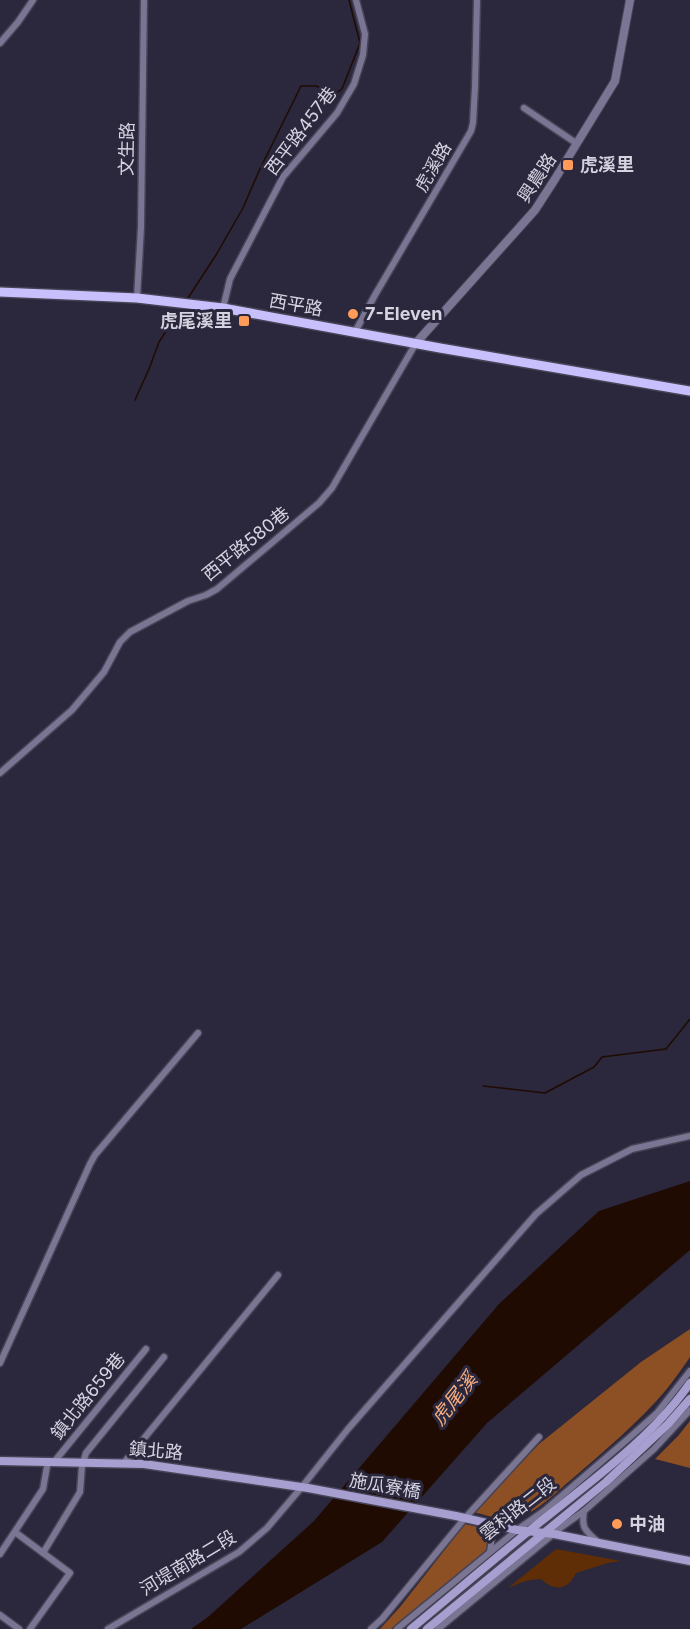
<svg xmlns="http://www.w3.org/2000/svg" width="690" height="1629" viewBox="0 0 690 1629" font-family="Inter,'Noto Sans TC',sans-serif">
<style>
.green{fill:#5f2e06}
.forest{fill:#8d4f24}
.water{fill:#1f0b02}
.lines{fill:none;stroke-linecap:round;stroke-linejoin:round}
.stream{stroke:#1f0b02;stroke-width:1.5}
.minor-casing{stroke:#464356;stroke-width:9}
.tertiary-casing{stroke:#464356;stroke-width:10}
.secondary-casing{stroke:#464356;stroke-width:11}
.primary-casing{stroke:#464356;stroke-width:12}
.minor{stroke:#797593;stroke-width:6}
.tertiary{stroke:#797593;stroke-width:8}
.secondary{stroke:#a69fcf;stroke-width:8}
.primary{stroke:#c8c0fd;stroke-width:9}
.poi-dot{fill:#fe9b59;stroke:#2b273c;stroke-width:2}
.labels{text-anchor:middle;stroke-width:6;stroke-linejoin:round;paint-order:stroke}
.street-label{font-size:18px;fill:#d4d3e0;stroke:#2b273c}
.poi-label{font-size:18px;font-weight:bold;fill:#d4d3e0;stroke:#2b273c;text-anchor:start}
.water-label{font-size:20px;font-style:italic;fill:#f7ae81;stroke:#2b273c}
</style>
<rect width="100%" height="100%" fill="#2b273c"/>
<!-- green -->
<path class="green" d="M556,1549L621,1561L608,1563L576,1573C568,1590 555,1592 541,1579C529,1579 519,1583 508,1588Z"/>
<!-- forest -->
<g class="forest">
<path d="M690,1329V1357L688,1360C681,1370 674,1380 666,1390C638,1423 604,1451 572,1479C556,1492 540,1510 520,1517C504,1522 489,1516 474,1512L539,1444L641,1362Z"/>
<path d="M690,1421V1468L655,1459L678,1436Z"/>
<path d="M465,1524L486,1529L489,1541L486,1551L391,1629H380L400,1607Z"/>
</g>
<!-- water -->
<path class="water" d="M690,1181V1250L487,1423L382,1542L241,1629H191L208,1617L314,1521L499,1304L599,1211Z"/>
<g class="lines">
<!-- stream -->
<g class="stream">
<path d="M186,301L216,255L243,208L259,171L301,86H316L335,94L342,89L360,43L349,0"/>
<path d="M135,400L149,369L159,342L182,307"/>
<path d="M483,1086L545,1093L594,1067L602,1057L666,1049L690,1019"/>
</g>
<defs>
<g id="minor">
<path d="M0,43L18,22L33,0"/>
<path d="M524,108L576,143"/>
<path d="M137,298L141,227L144,0"/>
<path d="M223,308L230,279L283,177L337,113L354,84L363,55L365,34L356,0"/>
<path d="M355,332L375,295L471,131L473,123L475,87L477,0"/>
<path d="M0,773L72,710L104,672L120,642L130,632L188,601L206,595L217,589L319,503L332,488L416,343"/>
<path d="M0,1363L90,1164L95,1155L198,1033"/>
<path d="M54,1462L146,1349"/>
<path d="M123,1464L278,1275"/>
<path d="M584,1511C581,1529 586,1531 598,1542"/>
<path d="M487,1523C490,1533 493,1540 490,1551"/>
<path d="M15,1532L70,1573L30,1629"/>
<path d="M43,1553L80,1492L82,1466L86,1453L164,1357"/>
<path d="M0,1554L43,1489L48,1461"/>
<path d="M0,1615L19,1629"/>
<path d="M108,1629L239,1552L267,1528L301,1488L348,1429L536,1214L581,1175L632,1149L690,1136"/>
<path d="M371,1629L382,1619L465,1518L539,1437"/>
<path d="M397,1629L517,1530L544,1511L629,1438L657,1413L690,1371"/>
<path d="M438,1629L563,1526L584,1511L654,1449L690,1410"/>
</g>
<path id="tertiary" d="M416,343L535,210L555,179L615,81L630,0"/>
<g id="secondary">
<path d="M0,1461L144,1464L308,1488L456,1516L517,1530L554,1534L690,1561"/>
<path d="M411,1629C457,1591 502,1552 549,1515C598,1476 654,1435 690,1383"/>
<path d="M427,1629L606,1482L668,1424L690,1399"/>
</g>
<path id="primary" d="M0,292L137,298L223,308L440,348L690,391"/>
</defs>
<!-- minor casing -->
<use href="#minor" class="minor-casing"/>
<!-- tertiary casing -->
<use href="#tertiary" class="tertiary-casing"/>
<!-- secondary casing -->
<use href="#secondary" class="secondary-casing"/>
<!-- primary casing -->
<use href="#primary" class="primary-casing"/>
<!-- minor -->
<use href="#minor" class="minor"/>
<!-- tertiary -->
<use href="#tertiary" class="tertiary"/>
<!-- secondary -->
<use href="#secondary" class="secondary"/>
<!-- primary -->
<use href="#primary" class="primary"/>
</g>
<!-- markers -->
<g class="poi-dot">
<rect x="562" y="159" width="12" height="12" rx="3"/>
<circle cx="353" cy="314" r="6"/>
<rect x="238" y="315" width="12" height="12" rx="3"/>
<circle cx="617" cy="1524" r="6"/>
</g>
<g class="labels">
<!-- street labels -->
<g class="street-label">
<text transform="translate(301 131) rotate(-53)" y="6">西平路457巷</text>
<text transform="translate(127 149) rotate(-89)" y="6">文生路</text>
<text transform="translate(433 167) rotate(-60)" y="6">虎溪路</text>
<text transform="translate(537 178) rotate(-57)" y="6">興農路</text>
<text transform="translate(296 305) rotate(10)" y="6">西平路</text>
<text transform="translate(246 544) rotate(-39)" y="6">西平路580巷</text>
<text transform="translate(88 1396) rotate(-51)" y="6">鎮北路659巷</text>
<text transform="translate(156 1451) rotate(5)" y="6">鎮北路</text>
<text transform="translate(385 1486) rotate(10)" y="6">施瓜寮橋</text>
<text transform="translate(518 1509) rotate(-38)" y="6">雲科路二段</text>
<text transform="translate(188 1563) rotate(-31)" y="6">河堤南路二段</text>
</g>
<!-- poi labels -->
<g class="poi-label">
<text x="580" y="171">虎溪里</text>
<text x="365" y="320">7-Eleven</text>
<text x="232" y="327" text-anchor="end">虎尾溪里</text>
<text x="629" y="1530">中油</text>
</g>
<!-- water labels -->
<g class="water-label">
<text transform="translate(454 1399) rotate(-52)" y="7">虎尾溪</text>
</g>
</g>
</svg>
